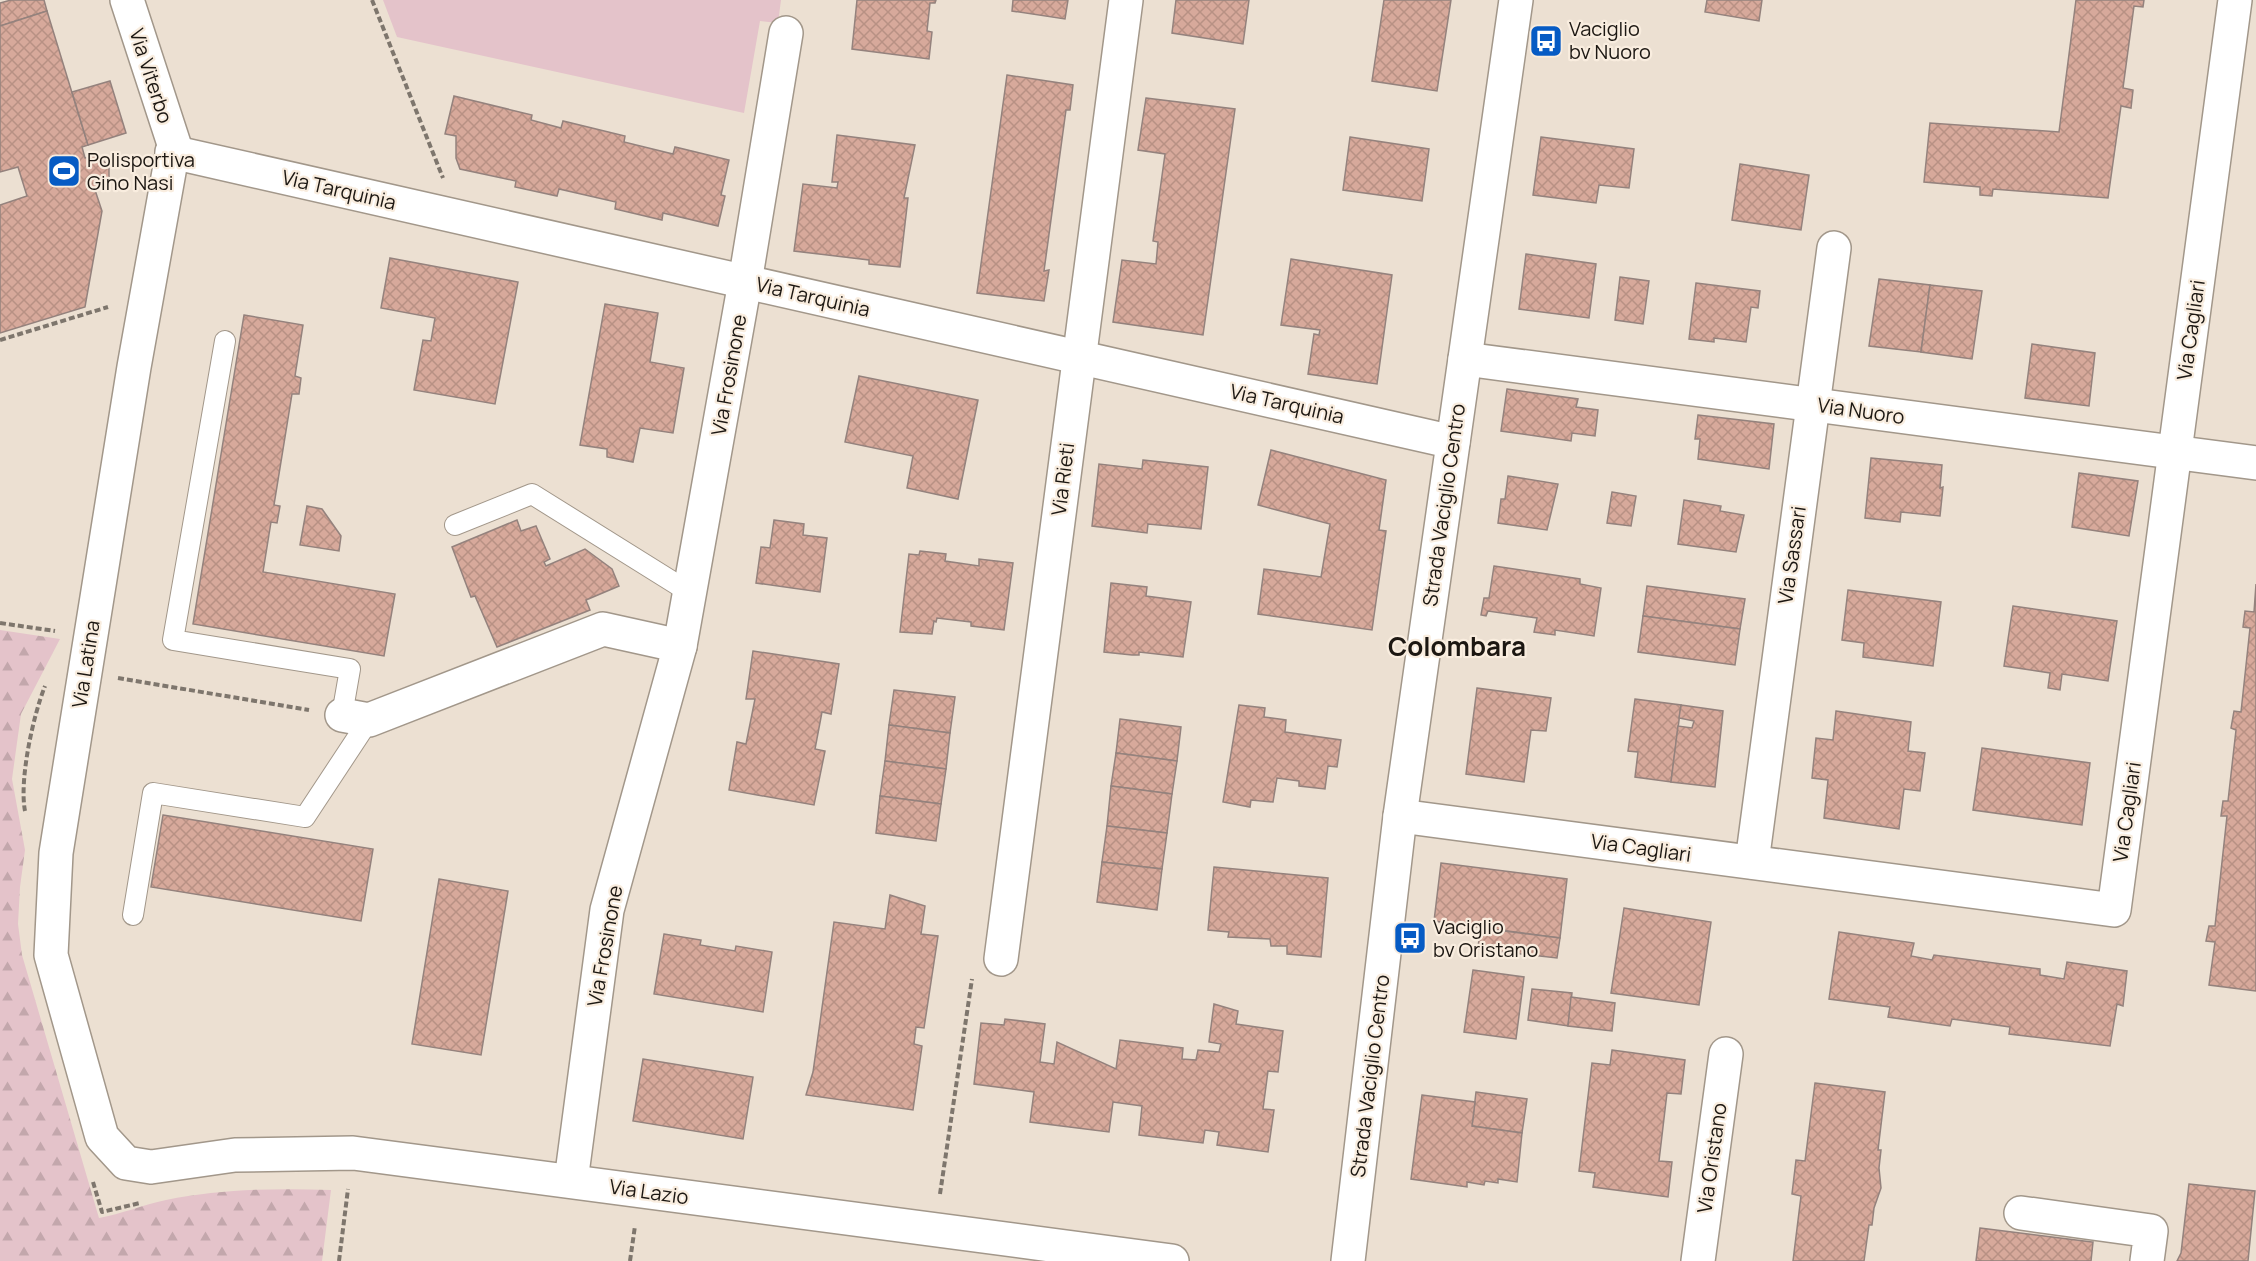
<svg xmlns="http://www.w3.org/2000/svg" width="2256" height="1261" viewBox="0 0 2256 1261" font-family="Manrope,sans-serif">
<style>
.forest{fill:url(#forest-firs)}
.pitch{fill:#e4c3ca}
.building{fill:url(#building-cross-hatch);stroke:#94827d;stroke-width:1.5}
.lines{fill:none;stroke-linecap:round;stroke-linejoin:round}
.lane-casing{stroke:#a2978a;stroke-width:22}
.street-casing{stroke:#a2978a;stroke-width:36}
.secondary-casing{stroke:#a2978a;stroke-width:36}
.path{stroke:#7e766d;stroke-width:4;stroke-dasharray:6 3;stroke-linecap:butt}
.lane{stroke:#fff;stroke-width:20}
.street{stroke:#fff;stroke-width:33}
.secondary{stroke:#fff;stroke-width:33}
.labels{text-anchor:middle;stroke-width:4.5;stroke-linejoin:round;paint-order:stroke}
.poi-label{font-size:20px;fill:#1c1712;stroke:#f9eddf;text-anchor:start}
.street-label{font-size:20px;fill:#1c1712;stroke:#f9eddf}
.district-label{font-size:26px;font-weight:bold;fill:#1c1712;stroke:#f9eddf}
</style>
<defs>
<pattern id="forest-firs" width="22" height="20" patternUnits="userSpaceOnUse" patternTransform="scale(1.5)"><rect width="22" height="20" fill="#e4c3ca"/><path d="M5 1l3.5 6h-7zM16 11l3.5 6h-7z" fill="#c3a7ac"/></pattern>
<pattern id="building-cross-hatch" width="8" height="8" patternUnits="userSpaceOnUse" patternTransform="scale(1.5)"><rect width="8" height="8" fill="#d7a99b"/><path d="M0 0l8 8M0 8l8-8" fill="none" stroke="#b89184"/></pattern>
</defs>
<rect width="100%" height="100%" fill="#ece0d2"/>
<!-- forest -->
<path class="forest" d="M0,630L60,639L21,714L12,779L25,850L20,887L18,924L22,955L99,1218C121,1214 143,1205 166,1200C220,1189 276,1188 331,1190L322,1261H0Z"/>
<!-- pitch -->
<path class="pitch" d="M383,0H781L778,23L760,21L744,113L397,37Z"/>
<!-- building -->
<g class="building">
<path d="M11,0H44L47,11L0,26V3Z"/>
<path d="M857,0H936L935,3H930L927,31L932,32L929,59L852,49Z"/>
<path d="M1013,0H1068L1065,19L1012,11Z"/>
<path d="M1176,0H1249L1243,44L1172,33Z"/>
<path d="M1384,0H1451L1437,91L1372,81Z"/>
<path d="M1707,0H1762L1759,21L1705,12Z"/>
<path d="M2076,0H2144L2143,7L2134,6L2123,88L2133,90L2131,108L2121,106L2108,198L1993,189L1992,196L1980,195V187L1924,182L1930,123L2059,132Z"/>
<path d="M47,11L88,145L82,147L85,158L95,156L102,159L109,167V177L104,185L95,190L102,211L85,307L0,333V205L27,196L18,167L0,172V26Z"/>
<path d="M1007,75L1073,85L1070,110H1066L1044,271L1049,270L1044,301L977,293Z"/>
<path d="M110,81L126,133L88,145L72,92Z"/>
<path d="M454,96L532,115L531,120L561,128L563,121L625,136L624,142L673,154L675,147L729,160L721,195L725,196L718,226L663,213L662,220L615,209L616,202L559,189L557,196L515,187L516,181L460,169L456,158V136L445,134Z"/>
<path d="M1146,98L1235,109L1203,335L1113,322L1122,260L1156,264L1158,242L1153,241L1165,154L1138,150Z"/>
<path d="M837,135L915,145L904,198H908L900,267L869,264V260L794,251L803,184L837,188L838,182H832Z"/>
<path d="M1350,137L1429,149L1422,201L1343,190Z"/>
<path d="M1541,137L1634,149L1629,188L1599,185L1596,203L1533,195Z"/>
<path d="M1740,164L1809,175L1801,230L1732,220Z"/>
<path d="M1526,254L1596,264L1589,318L1519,309Z"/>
<path d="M390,258L518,282L495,404L414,390L423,340L431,341L435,318L381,308Z"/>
<path d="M1291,259L1392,275L1377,384L1308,374L1314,334L1319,335L1320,330L1281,325Z"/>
<path d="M1620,277L1649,281L1643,324L1615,320Z"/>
<path d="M1879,279L1930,285L1921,352L1869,346Z"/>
<path d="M1696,283L1760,291L1758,308L1751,307L1746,342L1714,338V342L1689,339Z"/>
<path d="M1930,285L1982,291L1972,359L1921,352Z"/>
<path d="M605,304L658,313L650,362L684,368L673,433L640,428L633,462L607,457V449L580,445Z"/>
<path d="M244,315L303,325L295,376L301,378L299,394H292L274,505L280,506L277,523L271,522L263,572L395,594L384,656L193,624Z"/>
<path d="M2032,344L2095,353L2089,406L2025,398Z"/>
<path d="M859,376L978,400L958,499L907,488L913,456L845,442Z"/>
<path d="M1507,389L1578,399L1576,407L1598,410L1595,436L1572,433L1571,441L1501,431Z"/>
<path d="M1698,415L1774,424L1769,469L1698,459L1700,439H1695Z"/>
<path d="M1271,450L1386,480L1379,530L1386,531L1372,630L1258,614L1264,569L1321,577L1330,524L1258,505Z"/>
<path d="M1871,458L1942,465L1940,488L1943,487L1940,516L1901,512L1900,522L1865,518Z"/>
<path d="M1143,460L1208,467L1201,529L1148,524L1147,533L1092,526L1099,464L1142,469Z"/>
<path d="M2079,473L2138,481L2129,536L2072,527Z"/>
<path d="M1508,476L1558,484L1547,530L1498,523L1501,499H1505Z"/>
<path d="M1612,492L1636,496L1631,526L1607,523Z"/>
<path d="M1684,500L1721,506L1720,511L1744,515L1736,552L1678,544Z"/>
<path d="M307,506L322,509L341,536L339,551L300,545Z"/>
<path d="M517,520L521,531L536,526L550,559L544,562L546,566L585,549L612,569L619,586L586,600L590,610L497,647L475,596L471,597L452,547Z"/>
<path d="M774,520L804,524L803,535L827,538L820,592L756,583L761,547L770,548Z"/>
<path d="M920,551L946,554L945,561L979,566V559L1013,563L1004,630L971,626V622L937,618L936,622L934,621L932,634L900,632L909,554L919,555Z"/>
<path d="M1494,566L1580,579V584L1601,588L1594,636L1555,630V635L1534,632L1537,618L1488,611L1486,616L1481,615L1484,598H1489Z"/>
<path d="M1111,583L1147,587L1146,596L1191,602L1183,657L1139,652V655H1132L1104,652Z"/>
<path d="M2256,584V991L2209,985L2215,942L2206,941L2209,926H2215L2227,816H2221L2223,801H2228L2236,730L2231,728L2234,711L2241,712L2250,628L2243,627L2245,611L2254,612Z"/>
<path d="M1647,586L1745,599L1740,629L1643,616Z"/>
<path d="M1848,590L1941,602L1933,666L1863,657L1864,643L1842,640Z"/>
<path d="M2013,606L2117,621L2108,681L2062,674L2060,690L2048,688L2050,673L2004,666Z"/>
<path d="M1643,616L1740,629L1735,665L1638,652Z"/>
<path d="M753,651L839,664L831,714L822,712L815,749L825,751L814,805L729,790L737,742L746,744L755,699H746Z"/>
<path d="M1477,688L1551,698L1546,731L1531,730L1524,782L1466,774Z"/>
<path d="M894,690L955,697L950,733L889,725Z"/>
<path d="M1635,699L1681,705L1671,782L1635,777L1638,752L1628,751Z"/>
<path d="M1239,705L1265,708L1264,717L1286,720L1285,732L1341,740L1337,767L1328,766L1325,789L1299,786V781L1277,778L1273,802L1251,800L1250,807L1223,802Z"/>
<path d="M1681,705L1723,711L1715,787L1671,782L1678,726L1692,728L1694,721L1679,718Z"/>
<path d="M1836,711L1911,722L1908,751L1925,753L1920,791L1904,789L1899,829L1824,818L1828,780L1812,778L1816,738L1833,740Z"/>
<path d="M1120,719L1181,727L1177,761L1116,753Z"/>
<path d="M889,725L950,733L946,769L885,761Z"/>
<path d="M1982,748L2090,763L2082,825L1973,810Z"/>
<path d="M1116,753L1177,761L1172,794L1111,786Z"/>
<path d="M885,761L946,769L941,804L880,796Z"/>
<path d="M1111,786L1172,794L1167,833L1107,826Z"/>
<path d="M880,796L941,804L936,841L876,833Z"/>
<path d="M163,815L373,849L361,921L151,887Z"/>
<path d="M1107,826L1167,833L1162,869L1102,862Z"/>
<path d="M1102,862L1162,869L1157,910L1097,902Z"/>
<path d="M1441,863L1567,879L1560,938L1434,921Z"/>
<path d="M1214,867L1328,878L1321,957L1287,954V946H1271L1270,939L1228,937L1229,932L1208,930Z"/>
<path d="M439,879L508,891L481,1055L412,1044Z"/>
<path d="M890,895L925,906L921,934L938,936L924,1028L916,1027L914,1044L922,1046L913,1110L806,1095L813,1072L834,922L885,929Z"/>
<path d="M1624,908L1711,922L1699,1005L1611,993Z"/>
<path d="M1480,928L1560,938L1557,958L1478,949Z"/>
<path d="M1839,932L1914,943L1911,956L1932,960L1934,955L2040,969V975L2064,979L2067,962L2127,971L2123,1006L2117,1004L2110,1046L2009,1034L2010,1027L1952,1019L1950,1026L1888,1017L1890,1007L1829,999Z"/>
<path d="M664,934L701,940L700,945L735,951L736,946L772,952L763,1012L654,994Z"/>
<path d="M1473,970L1524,977L1516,1039L1464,1032Z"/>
<path d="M1532,989L1572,993L1568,1026L1528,1020Z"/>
<path d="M1571,997L1615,1003L1612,1031L1568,1026Z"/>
<path d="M1214,1004L1238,1011L1236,1024L1283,1031L1278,1072L1268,1071L1263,1109L1274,1110L1268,1152L1217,1145L1219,1132L1205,1130L1203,1143L1139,1135L1142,1106L1113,1102L1109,1132L1030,1122L1034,1092L974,1084L981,1023L1004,1025L1005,1019L1045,1024L1040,1062L1054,1064L1057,1042L1116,1069L1120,1040L1183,1048L1182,1059L1196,1060L1198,1050L1219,1052L1221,1044L1209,1042Z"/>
<path d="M1612,1050L1685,1060L1681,1094L1667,1093L1659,1161L1672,1162L1668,1197L1593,1187L1595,1173L1579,1171L1592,1063L1610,1065Z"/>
<path d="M643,1059L753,1077L743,1139L633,1121Z"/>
<path d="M1815,1083L1885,1092L1878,1150H1881L1879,1168L1881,1188L1874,1208L1872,1225H1869L1864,1261H1793L1801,1196L1792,1194L1796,1160L1805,1161Z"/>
<path d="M1476,1092L1527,1099L1522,1133L1472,1126Z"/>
<path d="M1422,1095L1475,1102L1472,1126L1522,1133L1517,1182L1498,1179V1183L1485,1181L1484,1185L1467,1182V1187L1411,1179Z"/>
<path d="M2189,1184L2255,1191L2248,1261H2177L2181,1253Z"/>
<path d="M1980,1228L2092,1242H2093L2091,1261H1976Z"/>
</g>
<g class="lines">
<defs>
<g id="lane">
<path d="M225,341L173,640L350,669L342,715"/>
<path d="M455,525L532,494L689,592"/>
<path d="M133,915L153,793L305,817L369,720"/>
</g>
<g id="street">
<path d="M127,0L174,144L134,367L56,853L51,955L102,1137L126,1163L151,1167L235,1155L353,1153L1172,1261"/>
<path d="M172,152L1453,442"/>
<path d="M1465,359L2256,463"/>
<path d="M342,715L369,720L603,629L680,646"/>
<path d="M1400,816L2114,910L2235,0"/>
<path d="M1752,862L1834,248"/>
<path d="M1001,959L1126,0"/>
<path d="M571,1181L607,910L680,646L745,282L786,33"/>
<path d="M2021,1213L2151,1231L2147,1261"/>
<path d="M1698,1261L1726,1054"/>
</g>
<path id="secondary" d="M1348,1261L1400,816L1516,0"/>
</defs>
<!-- lane casing -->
<use href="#lane" class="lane-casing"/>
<!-- street casing -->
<use href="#street" class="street-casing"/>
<!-- secondary casing -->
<use href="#secondary" class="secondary-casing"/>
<!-- path -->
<g class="path">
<path d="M372,0L443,178"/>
<path d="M0,340L108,307"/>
<path d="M0,623L55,631"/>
<path d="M118,678L309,710"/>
<path d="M25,811C19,780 33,716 45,686"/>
<path d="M93,1182L102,1212L140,1203"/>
<path d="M940,1194L972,979"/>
<path d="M339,1261L348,1189"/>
<path d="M630,1261L635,1226"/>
</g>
<!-- lane -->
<use href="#lane" class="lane"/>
<!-- street -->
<use href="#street" class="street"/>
<!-- secondary -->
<use href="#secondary" class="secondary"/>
</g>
<!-- icons -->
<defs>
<symbol id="bus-square" viewBox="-11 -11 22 22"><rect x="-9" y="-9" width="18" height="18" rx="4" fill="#065bc4" stroke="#f9eddf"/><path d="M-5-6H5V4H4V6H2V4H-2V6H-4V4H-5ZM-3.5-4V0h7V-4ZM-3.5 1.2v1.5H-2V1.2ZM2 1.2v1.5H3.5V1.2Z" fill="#fff"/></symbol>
<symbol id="stadium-square" viewBox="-11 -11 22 22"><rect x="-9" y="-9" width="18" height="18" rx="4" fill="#065bc4" stroke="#f9eddf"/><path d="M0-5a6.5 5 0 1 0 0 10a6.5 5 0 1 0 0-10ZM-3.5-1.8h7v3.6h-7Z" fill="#fff"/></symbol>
</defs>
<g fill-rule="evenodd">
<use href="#bus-square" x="1527" y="22" width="38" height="38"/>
<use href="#stadium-square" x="45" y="152" width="38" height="38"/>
<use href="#bus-square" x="1391" y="919" width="38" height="38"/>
</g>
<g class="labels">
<!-- poi labels -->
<g class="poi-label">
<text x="1569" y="36">Vaciglio<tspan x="1569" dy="23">bv Nuoro</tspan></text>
<text x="87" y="167">Polisportiva<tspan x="87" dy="23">Gino Nasi</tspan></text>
<text x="1433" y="934">Vaciglio<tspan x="1433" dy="23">bv Oristano</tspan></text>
</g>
<!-- street labels -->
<g class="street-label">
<text transform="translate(151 76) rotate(72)" y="7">Via Viterbo</text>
<text transform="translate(339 190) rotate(13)" y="7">Via Tarquinia</text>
<text transform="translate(813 297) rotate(13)" y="7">Via Tarquinia</text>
<text transform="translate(2191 330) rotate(-82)" y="7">Via Cagliari</text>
<text transform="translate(729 375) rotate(-80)" y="7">Via Frosinone</text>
<text transform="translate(1287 404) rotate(13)" y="7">Via Tarquinia</text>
<text transform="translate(1861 411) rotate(8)" y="7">Via Nuoro</text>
<text transform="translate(1063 479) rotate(-83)" y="7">Via Rieti</text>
<text transform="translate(1444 505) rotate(-82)" y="7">Strada Vaciglio Centro</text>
<text transform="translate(1792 555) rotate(-82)" y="7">Via Sassari</text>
<text transform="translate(86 664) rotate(-81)" y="7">Via Latina</text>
<text transform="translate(2127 812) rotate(-82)" y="7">Via Cagliari</text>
<text transform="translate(1641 848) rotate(8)" y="7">Via Cagliari</text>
<text transform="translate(605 946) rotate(-80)" y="7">Via Frosinone</text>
<text transform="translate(1370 1076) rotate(-83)" y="7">Strada Vaciglio Centro</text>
<text transform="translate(1712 1158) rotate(-82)" y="7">Via Oristano</text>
<text transform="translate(649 1192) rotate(8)" y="7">Via Lazio</text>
</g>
<!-- district labels -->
<g class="district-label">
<text x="1457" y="656">Colombara</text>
</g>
</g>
</svg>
